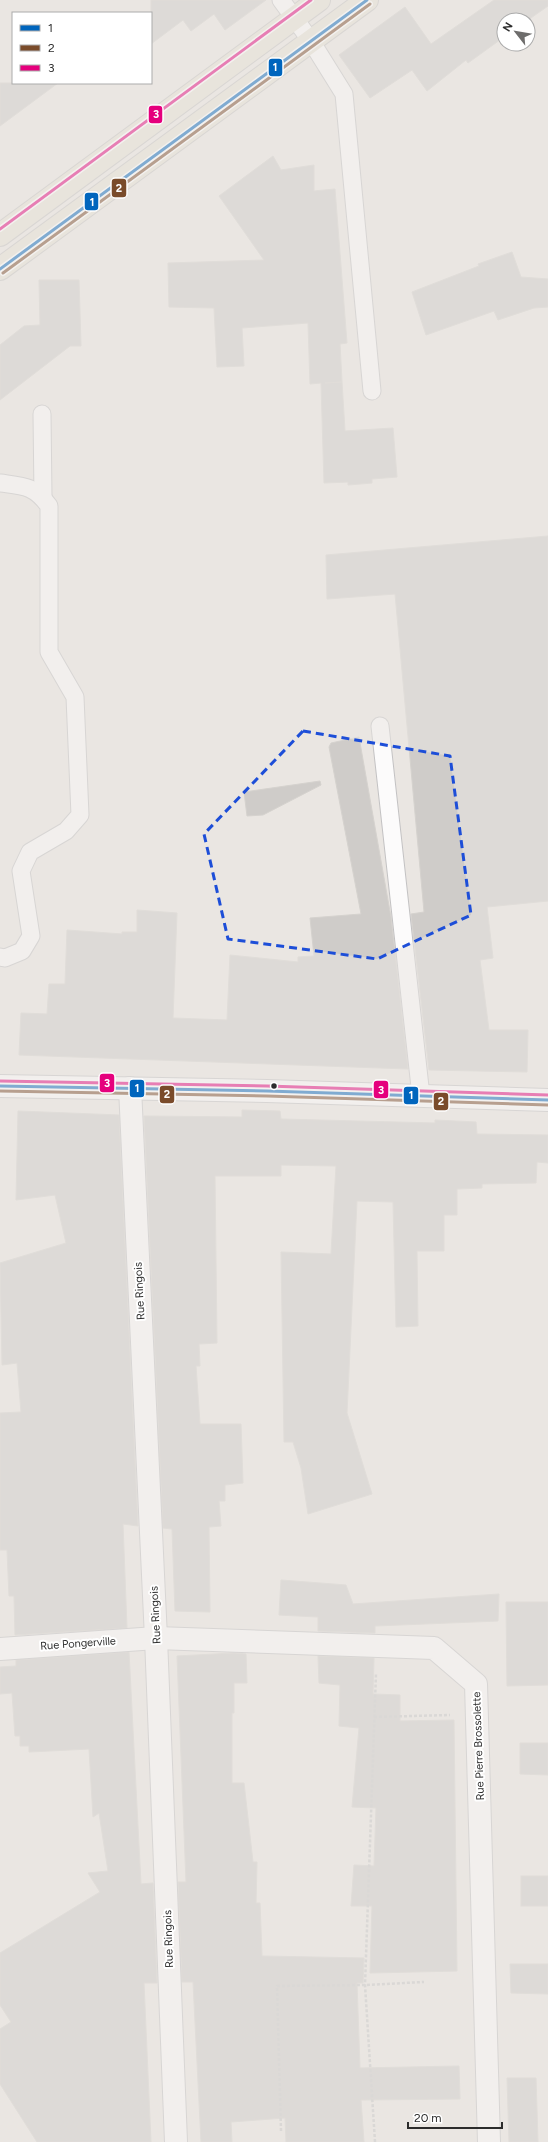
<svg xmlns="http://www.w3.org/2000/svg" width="548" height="2142" viewBox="0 0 548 2142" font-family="Figtree,sans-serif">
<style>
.building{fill:#cfccc9;stroke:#d5d2ce}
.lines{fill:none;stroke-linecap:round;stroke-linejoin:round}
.lane-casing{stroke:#c3c2c3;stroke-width:19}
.street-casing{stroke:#c3c2c3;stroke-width:24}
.secondary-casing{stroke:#c3c2c3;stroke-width:24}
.primary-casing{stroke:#c6c4c2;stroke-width:24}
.path{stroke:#c8c8c7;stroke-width:2.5;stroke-dasharray:3 2;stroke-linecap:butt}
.lane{stroke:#fcfbfb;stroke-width:17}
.street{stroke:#fcfbfb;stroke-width:22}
.secondary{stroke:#fcfbfb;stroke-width:22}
.primary{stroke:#e7e2d5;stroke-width:22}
.bus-1-casing{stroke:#fff;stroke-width:6}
.bus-2-casing{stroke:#fff;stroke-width:6}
.bus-3-casing{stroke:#fff;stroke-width:6}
.bus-1{stroke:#0065bd;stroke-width:3}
.bus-2{stroke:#7a4b2a;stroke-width:3}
.bus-3{stroke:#e5007d;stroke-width:3}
.marked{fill:none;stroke:#1d4ed8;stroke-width:3;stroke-dasharray:8 5;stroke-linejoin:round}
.bus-dot{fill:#2c2c2c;stroke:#fff;stroke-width:1.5}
.labels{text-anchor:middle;stroke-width:4;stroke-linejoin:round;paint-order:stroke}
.street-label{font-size:11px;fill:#2c2c2c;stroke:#fff}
.line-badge{stroke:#fff;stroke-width:1.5}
.badge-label{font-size:11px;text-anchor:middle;font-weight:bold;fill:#fff}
</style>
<rect width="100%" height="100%" fill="#eae6e2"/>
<!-- building -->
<g class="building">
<path d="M151,0H266L225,30L214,14L191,31L183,20L151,44Z"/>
<path d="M494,0H548V6L528,20H504V37L468,63L466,60L427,91L412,70L370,98L339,55L405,7L431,44Z"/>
<path d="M0,83H58L0,126Z"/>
<path d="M273,156L281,170L314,165V191L335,189L347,343L340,344L342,382L325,383L342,382L345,431L393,428L397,477L372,479V483L348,485V482L324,483L321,383L310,384L308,323L242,328L244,366L217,367L214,308L169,307L168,263L264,260L219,196Z"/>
<path d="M512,252L521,277L548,279V307L534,308L498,320L494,311L426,335L412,292L479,266L478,264Z"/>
<path d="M39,280H79L81,346H70L0,400V345L24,326L40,325Z"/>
<path d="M548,536V901L487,907L493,958L480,960L489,1030H528L527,1072L429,1070L411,914L424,912L395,594L327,599L326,555Z"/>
<path d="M359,737L391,917L408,1069L19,1055L21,1013L47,1014L49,984H65L67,930L122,934V932H137V910L177,913L173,1018L227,1020L230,955L298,962V957L314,956L310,918L361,914L329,747L331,743Z"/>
<path d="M320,781L321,785L263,815L247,816L244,792Z"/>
<path d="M242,1110L280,1111L281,1119L435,1123V1120L476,1122L477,1134L548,1135V1163L537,1162L536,1183L482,1184V1188L457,1189V1215H444V1251H417L418,1326L396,1327L393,1202L357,1201L347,1413L372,1494L308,1514L301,1468L293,1442H284L281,1252L331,1254L336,1166L281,1165V1176H215L217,1343L199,1344L200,1366H196L200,1424H241L243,1483L225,1485V1501H219L221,1526L209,1527L210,1612L175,1611L172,1529L163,1528L144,1116L242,1117Z"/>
<path d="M18,1111L119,1115L138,1526L123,1524L127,1628L15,1635L14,1596H9L7,1550H0V1413L21,1412L17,1363L2,1365L0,1263L66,1243L55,1195L16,1200Z"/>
<path d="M281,1580L346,1585L353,1604L499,1594L498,1621L375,1626V1633L318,1631V1617L279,1615Z"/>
<path d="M506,1602H548V1685L507,1686Z"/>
<path d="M129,1652L141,1884L153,1883L157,1983H144L151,2142H37L0,2084V2029L11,2022L0,2005V1953L100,1892L88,1873L108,1871L99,1813L93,1817L89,1749L29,1752V1746H20V1736H15L12,1693L0,1694V1667L16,1666V1660Z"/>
<path d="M234,1653L246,1654L247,1683H234V1713H232V1783H244L253,1862H257L256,1903H260L262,1956L364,1958L363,1983H357L360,2068L459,2066L460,2099L361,2100L364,2142H286L285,2118L231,2122L232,2142H201L193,1982H182L178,1882H186L177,1656Z"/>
<path d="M318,1656L374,1658L373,1694L400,1695V1721L454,1720L457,1971L370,1973L372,1906H351L354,1865L374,1866L376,1808L352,1807L359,1728L339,1726L340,1685L319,1683Z"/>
<path d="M520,1743H548V1775L520,1774Z"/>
<rect x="521" y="1876" width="27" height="30"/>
<path d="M510,1964H548V1994L511,1993Z"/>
<path d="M507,2078H536L538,2142H509Z"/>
</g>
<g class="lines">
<defs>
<g id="lane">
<path d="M281,0L311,41L344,94L372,391"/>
<path d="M42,414L43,497"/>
<path d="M0,483C23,486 34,485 49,506V652L75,697L80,815L66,831L30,852L21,871L31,936L22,951L5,958L0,957"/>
<path d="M380,726L421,1096"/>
</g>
<g id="street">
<path d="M130,1088L156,1638L176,2142"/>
<path d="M0,1649L156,1638L434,1648L476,1684L489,2142"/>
</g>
<path id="secondary" d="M0,1086L267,1091L548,1100"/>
<g id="primary">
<path d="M0,235L319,0"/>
<path d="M0,269L367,0"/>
</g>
</defs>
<!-- lane casing -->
<use href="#lane" class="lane-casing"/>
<!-- street casing -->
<use href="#street" class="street-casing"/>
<!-- secondary casing -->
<use href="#secondary" class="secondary-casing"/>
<!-- primary casing -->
<use href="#primary" class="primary-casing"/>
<!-- path -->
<g class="path">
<path d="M374,1717L450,1715"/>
<path d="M281,2131L277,1986L365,1985L424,1982"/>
<path d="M375,2142L365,1985L376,1673"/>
</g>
<!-- lane -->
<use href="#lane" class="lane"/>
<!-- street -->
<use href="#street" class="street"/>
<!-- secondary -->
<use href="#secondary" class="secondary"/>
<!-- primary -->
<use href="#primary" class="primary"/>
<defs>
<g id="bus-1">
<path d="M0,269L367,0"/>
<path d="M0,1086L267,1091L548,1100"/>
</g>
<g id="bus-2">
<path d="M3,273L370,4"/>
<path d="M0,1091L267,1096L548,1105"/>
</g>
<g id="bus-3">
<path d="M0,229L311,0"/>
<path d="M0,1081L267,1086L548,1095"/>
</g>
</defs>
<!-- bus-1 casing -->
<use href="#bus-1" class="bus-1-casing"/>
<!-- bus-2 casing -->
<use href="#bus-2" class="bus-2-casing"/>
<!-- bus-3 casing -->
<use href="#bus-3" class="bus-3-casing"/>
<!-- bus-1 -->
<use href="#bus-1" class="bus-1"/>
<!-- bus-2 -->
<use href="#bus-2" class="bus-2"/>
<!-- bus-3 -->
<use href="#bus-3" class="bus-3"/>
</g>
<!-- marked area -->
<path d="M0 0H548V2142H0ZM303,731L450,756L471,915L377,959L228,939L204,834Z" fill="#eae6e2" fill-opacity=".55" fill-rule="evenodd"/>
<path class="marked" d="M303,731L450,756L471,915L377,959L228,939L204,834Z"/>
<!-- markers -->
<circle class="bus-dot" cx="274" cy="1086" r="3.5"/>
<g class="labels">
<!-- street labels -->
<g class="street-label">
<text transform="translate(139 1291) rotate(-93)" y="4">Rue Ringois</text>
<text transform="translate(155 1615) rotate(-93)" y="4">Rue Ringois</text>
<text transform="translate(78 1643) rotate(-4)" y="4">Rue Pongerville</text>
<text transform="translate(478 1746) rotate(-92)" y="4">Rue Pierre Brossolette</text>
<text transform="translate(168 1939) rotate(-92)" y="4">Rue Ringois</text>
</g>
</g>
<g class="line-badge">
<rect x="268" y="58" width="15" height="19" rx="4" fill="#0065bd"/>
<rect x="148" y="105" width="15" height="19" rx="4" fill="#e5007d"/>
<rect x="111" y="178" width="16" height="20" rx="4" fill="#7a4b2a"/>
<rect x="84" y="192" width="15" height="19" rx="4" fill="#0065bd"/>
<rect x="99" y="1073" width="16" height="20" rx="4" fill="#e5007d"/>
<rect x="129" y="1079" width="16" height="19" rx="4" fill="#0065bd"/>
<rect x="373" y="1080" width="16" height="19" rx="4" fill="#e5007d"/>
<rect x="159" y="1085" width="16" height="19" rx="4" fill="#7a4b2a"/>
<rect x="403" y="1086" width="16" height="19" rx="4" fill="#0065bd"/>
<rect x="433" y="1092" width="16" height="19" rx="4" fill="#7a4b2a"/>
</g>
<g class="badge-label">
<text x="275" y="71">1</text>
<text x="156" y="118">3</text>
<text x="119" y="192">2</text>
<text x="92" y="206">1</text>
<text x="107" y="1087">3</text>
<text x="137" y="1092">1</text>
<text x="381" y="1094">3</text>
<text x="167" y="1098">2</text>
<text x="411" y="1099">1</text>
<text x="441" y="1105">2</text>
</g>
<!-- legend -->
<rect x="12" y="12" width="140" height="72" fill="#ffffff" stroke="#ababab"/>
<rect x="20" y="25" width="20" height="6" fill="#0065bd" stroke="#ababab"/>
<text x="48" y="32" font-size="12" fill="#2c2c2c">1</text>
<rect x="20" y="45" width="20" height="6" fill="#7a4b2a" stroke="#ababab"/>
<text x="48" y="52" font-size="12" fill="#2c2c2c">2</text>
<rect x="20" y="65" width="20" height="6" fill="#e5007d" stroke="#ababab"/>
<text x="48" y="72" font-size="12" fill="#2c2c2c">3</text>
<!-- north arrow -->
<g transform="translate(516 32) rotate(301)"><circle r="19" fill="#ffffff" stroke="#ababab"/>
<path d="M0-3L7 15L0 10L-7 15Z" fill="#6e6d6c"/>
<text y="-6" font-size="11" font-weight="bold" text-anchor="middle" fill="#2c2c2c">N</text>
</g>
<!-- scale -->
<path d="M408 2122v6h94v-6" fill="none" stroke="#2c2c2c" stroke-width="2"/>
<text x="414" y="2122" font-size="12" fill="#2c2c2c" stroke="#ffffff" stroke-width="3" paint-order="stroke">20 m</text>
</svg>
